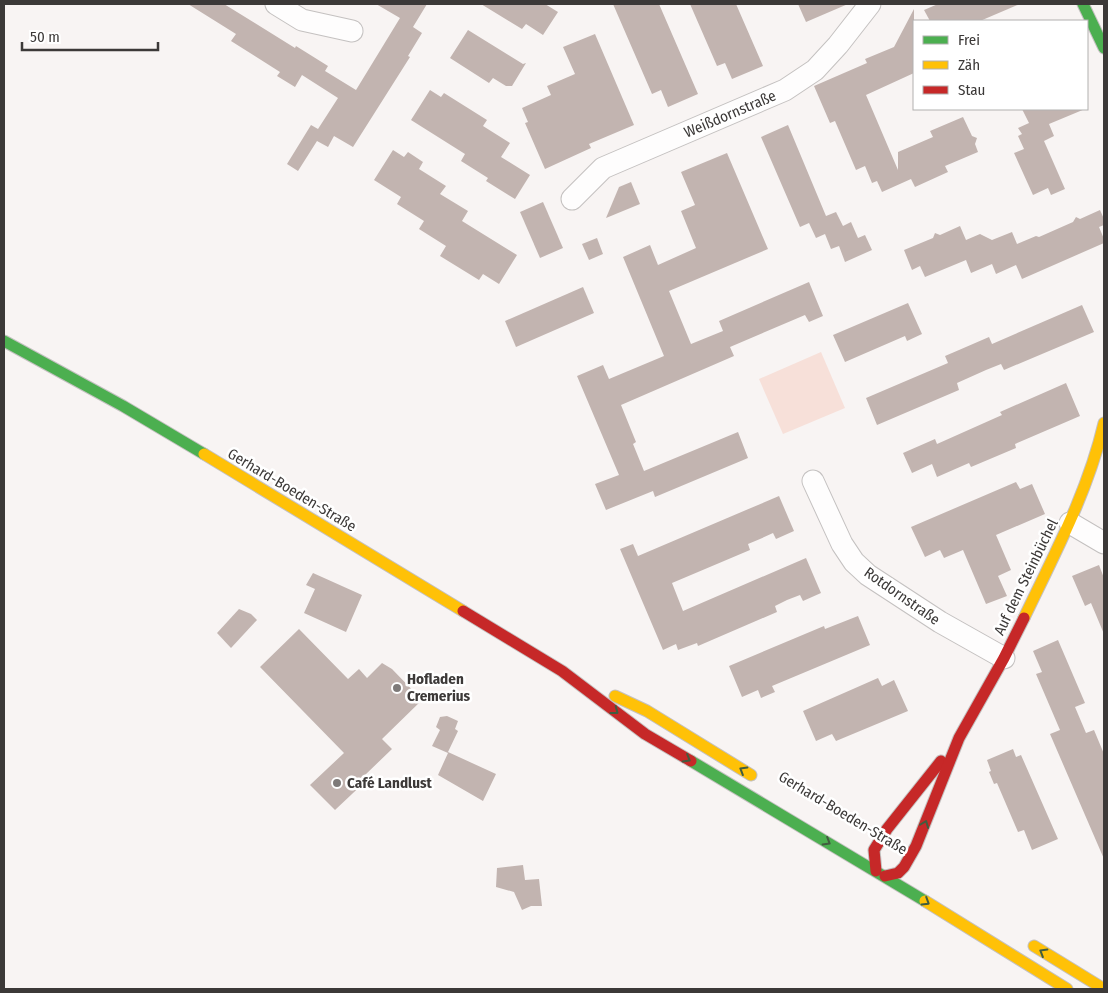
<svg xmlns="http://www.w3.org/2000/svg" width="1108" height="993" viewBox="0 0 1108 993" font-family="'Fira Sans Condensed',sans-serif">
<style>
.green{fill:#f7e0d9}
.building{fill:#c2b4b0}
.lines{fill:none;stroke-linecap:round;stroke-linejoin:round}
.street-casing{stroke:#c4c1c0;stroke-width:23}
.fast-casing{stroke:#c4c1c0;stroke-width:13}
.slow-casing{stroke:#c4c1c0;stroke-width:13}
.jam-casing{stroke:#c4c1c0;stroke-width:13}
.street{stroke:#fefdfd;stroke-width:21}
.fast{stroke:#4caf50;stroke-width:11}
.slow{stroke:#ffc107;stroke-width:11}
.jam{stroke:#c62828;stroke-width:11}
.oneway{stroke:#415c3f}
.poi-dot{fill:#7e7a79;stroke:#fff;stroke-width:2}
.labels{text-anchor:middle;stroke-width:5;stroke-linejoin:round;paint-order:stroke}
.street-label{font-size:15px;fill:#3c3938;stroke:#fff}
.poi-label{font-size:15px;font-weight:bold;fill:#3c3938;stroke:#fff;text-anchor:start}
</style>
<rect width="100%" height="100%" fill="#f8f4f3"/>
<!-- green -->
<path class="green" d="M821,352L845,408L783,434L759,379Z"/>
<!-- building -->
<g class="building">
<path d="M188,4H224L295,48L296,46L328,66L325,71L356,90L400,18L376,4H427L413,27L422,33L408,56L410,57L353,147L334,136L328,147L317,141L298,171L287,164L311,125L318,129L338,98L302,75L295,87L277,76L280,72L231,41L236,34Z"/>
<path d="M481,4H545L558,12L543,35L526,24L522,29Z"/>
<path d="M613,4H659L698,94L668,107L661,90L652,94Z"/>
<path d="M690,4H736L763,66L732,79L725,63L717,66Z"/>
<path d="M798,4H848L806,22Z"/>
<path d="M938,4H1020L980,21H930L924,10Z"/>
<path d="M914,9V73L866,95L898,170V152L933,137L930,131L963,117L972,136L977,138L975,144L978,152L945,166L948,172L915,187L911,179L882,192L877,181L872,183L865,166L856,170L835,121L830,123L814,86L867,63L865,59L894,47Z"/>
<path d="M468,30L523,64L526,63L512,86H506L493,78L489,83L450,58Z"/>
<path d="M595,34L634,125L589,144L591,148L545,169L525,123L528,122L522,108L551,95L547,86L575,74L563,47Z"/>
<path d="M430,90L441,97L444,93L487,120L483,126L510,143L501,157L530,175L515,199L486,181L488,178L461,161L465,154L411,120Z"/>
<path d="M1022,109H1085L1049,124L1054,136L1044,141L1065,189L1051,195L1048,188L1033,195L1014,153L1024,149L1018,136L1022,134L1018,128L1029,123Z"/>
<path d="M788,125L826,216L836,212L843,226L851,222L858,238L865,235L872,250L845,262L839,246L831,249L825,234L816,238L809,223L800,227L761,137Z"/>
<path d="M393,150L404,157L408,152L423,162L419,169L446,186L440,194L468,211L462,221L517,255L499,284L483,274L479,280L440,256L446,246L419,229L424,221L397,204L401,197L374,180Z"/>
<path d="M727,153L768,249L669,291L691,344L723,331L719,321L809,282L823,316L809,322L805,315L730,347L734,356L621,405L636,442L633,444L644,471L738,432L748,458L655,497L653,491L606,510L595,484L619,475L577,376L603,365L609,379L664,356L623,257L650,245L658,265L696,248L681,211L695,205L681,172Z"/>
<path d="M631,182L640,204L606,218L619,187Z"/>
<path d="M543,202L563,248L540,258L520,212Z"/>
<path d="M1100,210L1104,219V225L1099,227L1104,239V243L1022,279L1016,265L996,274L992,264L971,273L966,260L925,277L920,266L912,270L904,250L933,238L935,233L940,235L960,226L966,240L980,234L992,240L1012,232L1017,244L1036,236L1039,237L1073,222L1076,217L1080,219Z"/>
<path d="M597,238L603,254L589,260L582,244Z"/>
<path d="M583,287L594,313L516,347L505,321Z"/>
<path d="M908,303L922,334L907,341L905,336L845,362L833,335Z"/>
<path d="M1082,305L1094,332L1004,370L1001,364L986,370L957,383L959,390L877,425L866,398L948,363L945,356L959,350L989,337L992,344Z"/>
<path d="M1066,383L1080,416L1015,444L1016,448L971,467L969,463L937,477L932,464L912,473L903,453L935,439L937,444L1002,415L1000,412Z"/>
<path d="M1016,482L1020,489L1032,484L1045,514L996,535L1011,570L998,576L1007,596L986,604L963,550L944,558L940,550L925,557L911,527Z"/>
<path d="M779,496L794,531L776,539L773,533L760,539L748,544L750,550L672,583L683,611L806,558L821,593L803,601L800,595L787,600L775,606L777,612L698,646L697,643L678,650L676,644L663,650L620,549L633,544L638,556Z"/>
<path d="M1099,565L1104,578V634L1091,603L1085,606L1072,576Z"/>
<path d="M313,573L362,595L346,632L304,613L315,589L306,585Z"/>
<path d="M239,609L251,614L257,620L231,648L217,633Z"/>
<path d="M858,616L870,645L772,686L775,692L761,698L758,690L742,697L729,666L824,626L825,629Z"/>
<path d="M299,629L348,679L359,669L367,678L382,663L392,669L422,700L382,739L392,749L365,775L369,778L335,810L310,785L344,753L260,667Z"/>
<path d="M1058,640L1085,703L1075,707L1086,733L1094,730L1104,754V859L1050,734L1060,730L1036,674L1042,672L1033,651Z"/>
<path d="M878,678L882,686L894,680L908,711L836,741L832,734L816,741L803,711Z"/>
<path d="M447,716L458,721L455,729L458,731L448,752L496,774L483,801L438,775L448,753L432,746L440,730L436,727L440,717Z"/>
<path d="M1013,749L1016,757L1021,755L1058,839L1032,850L1024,830L1018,832L997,783L994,784L989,772L991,771L987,760Z"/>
<path d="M523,865L525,880L539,879L542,906H531L522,910L514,892L496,887L497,868Z"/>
</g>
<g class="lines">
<defs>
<g id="street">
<path d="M276,4L302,20L352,31"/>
<path d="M572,199L603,168L785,90L815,70L838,45L870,4"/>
<path d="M813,481L842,544L854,562L868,575L940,622L1004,658"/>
<path d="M1070,523L1104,543"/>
</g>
<g id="fast">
<path d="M1083,4L1104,48"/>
<path d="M4,341L123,406L204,454"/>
<path d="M691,761L925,901"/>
</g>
<g id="slow">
<path d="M204,454L463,611"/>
<path d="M1024,618C1054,555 1088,492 1104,423"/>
<path d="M615,696L647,711L751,775"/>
<path d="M925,901L1067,989"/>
<path d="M1034,946L1104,989"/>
</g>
<g id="jam">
<path d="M463,611L562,671L645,734L691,761"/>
<path d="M876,871L874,850L887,829L941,761"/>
<path d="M885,876L898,873L904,867L916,846L959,738L1004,658L1024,618"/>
</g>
</defs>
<!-- street casing -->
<use href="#street" class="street-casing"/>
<!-- fast casing -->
<use href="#fast" class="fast-casing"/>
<!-- slow casing -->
<use href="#slow" class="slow-casing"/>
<!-- jam casing -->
<use href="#jam" class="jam-casing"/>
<!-- street -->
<use href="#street" class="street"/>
<!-- fast -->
<use href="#fast" class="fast"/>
<!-- slow -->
<use href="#slow" class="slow"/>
<!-- jam -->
<use href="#jam" class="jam"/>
</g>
<!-- one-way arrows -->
<defs><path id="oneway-chevron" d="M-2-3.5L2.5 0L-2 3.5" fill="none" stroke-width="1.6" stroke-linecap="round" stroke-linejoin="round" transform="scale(1.25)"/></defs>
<g class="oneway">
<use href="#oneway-chevron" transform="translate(615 711) rotate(37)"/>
<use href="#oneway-chevron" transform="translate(687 759) rotate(31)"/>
<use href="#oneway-chevron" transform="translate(743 770) rotate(-149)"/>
<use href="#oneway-chevron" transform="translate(925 824) rotate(-69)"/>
<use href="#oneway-chevron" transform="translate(827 842) rotate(31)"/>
<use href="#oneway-chevron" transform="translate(926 902) rotate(32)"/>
<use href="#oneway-chevron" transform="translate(1043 952) rotate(-149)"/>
</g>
<!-- markers -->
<g class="poi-dot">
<circle cx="397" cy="688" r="5"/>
<circle cx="337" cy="783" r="5"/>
</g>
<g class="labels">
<!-- street labels -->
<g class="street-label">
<text transform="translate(730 114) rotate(-23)" y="5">Weißdornstraße</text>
<text transform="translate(292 490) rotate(31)" y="5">Gerhard-Boeden-Straße</text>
<text transform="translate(1026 577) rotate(-64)" y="5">Auf dem Steinbüchel</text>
<text transform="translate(902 596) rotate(35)" y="5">Rotdornstraße</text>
<text transform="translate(843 813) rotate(31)" y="5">Gerhard-Boeden-Straße</text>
</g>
<!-- poi labels -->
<g class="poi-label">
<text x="407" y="684">Hofladen<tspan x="407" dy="17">Cremerius</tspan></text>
<text x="347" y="788">Café Landlust</text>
</g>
</g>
<!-- border -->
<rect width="1108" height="993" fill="none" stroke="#3c3938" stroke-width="10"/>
<!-- legend -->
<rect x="913" y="20" width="175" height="90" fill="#ffffff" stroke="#b1b0af"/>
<rect x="923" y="36" width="25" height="8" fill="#4caf50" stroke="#b1b0af"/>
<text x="958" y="45" font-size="15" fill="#3c3938">Frei</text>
<rect x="923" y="61" width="25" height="8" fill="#ffc107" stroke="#b1b0af"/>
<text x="958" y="70" font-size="15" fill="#3c3938">Zäh</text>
<rect x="923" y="86" width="25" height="8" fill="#c62828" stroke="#b1b0af"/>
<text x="958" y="95" font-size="15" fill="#3c3938">Stau</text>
<!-- scale -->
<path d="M22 42v8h136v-8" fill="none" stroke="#3c3938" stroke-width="2.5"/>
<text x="30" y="42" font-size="15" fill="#3c3938" stroke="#ffffff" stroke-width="4" paint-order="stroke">50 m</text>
</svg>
